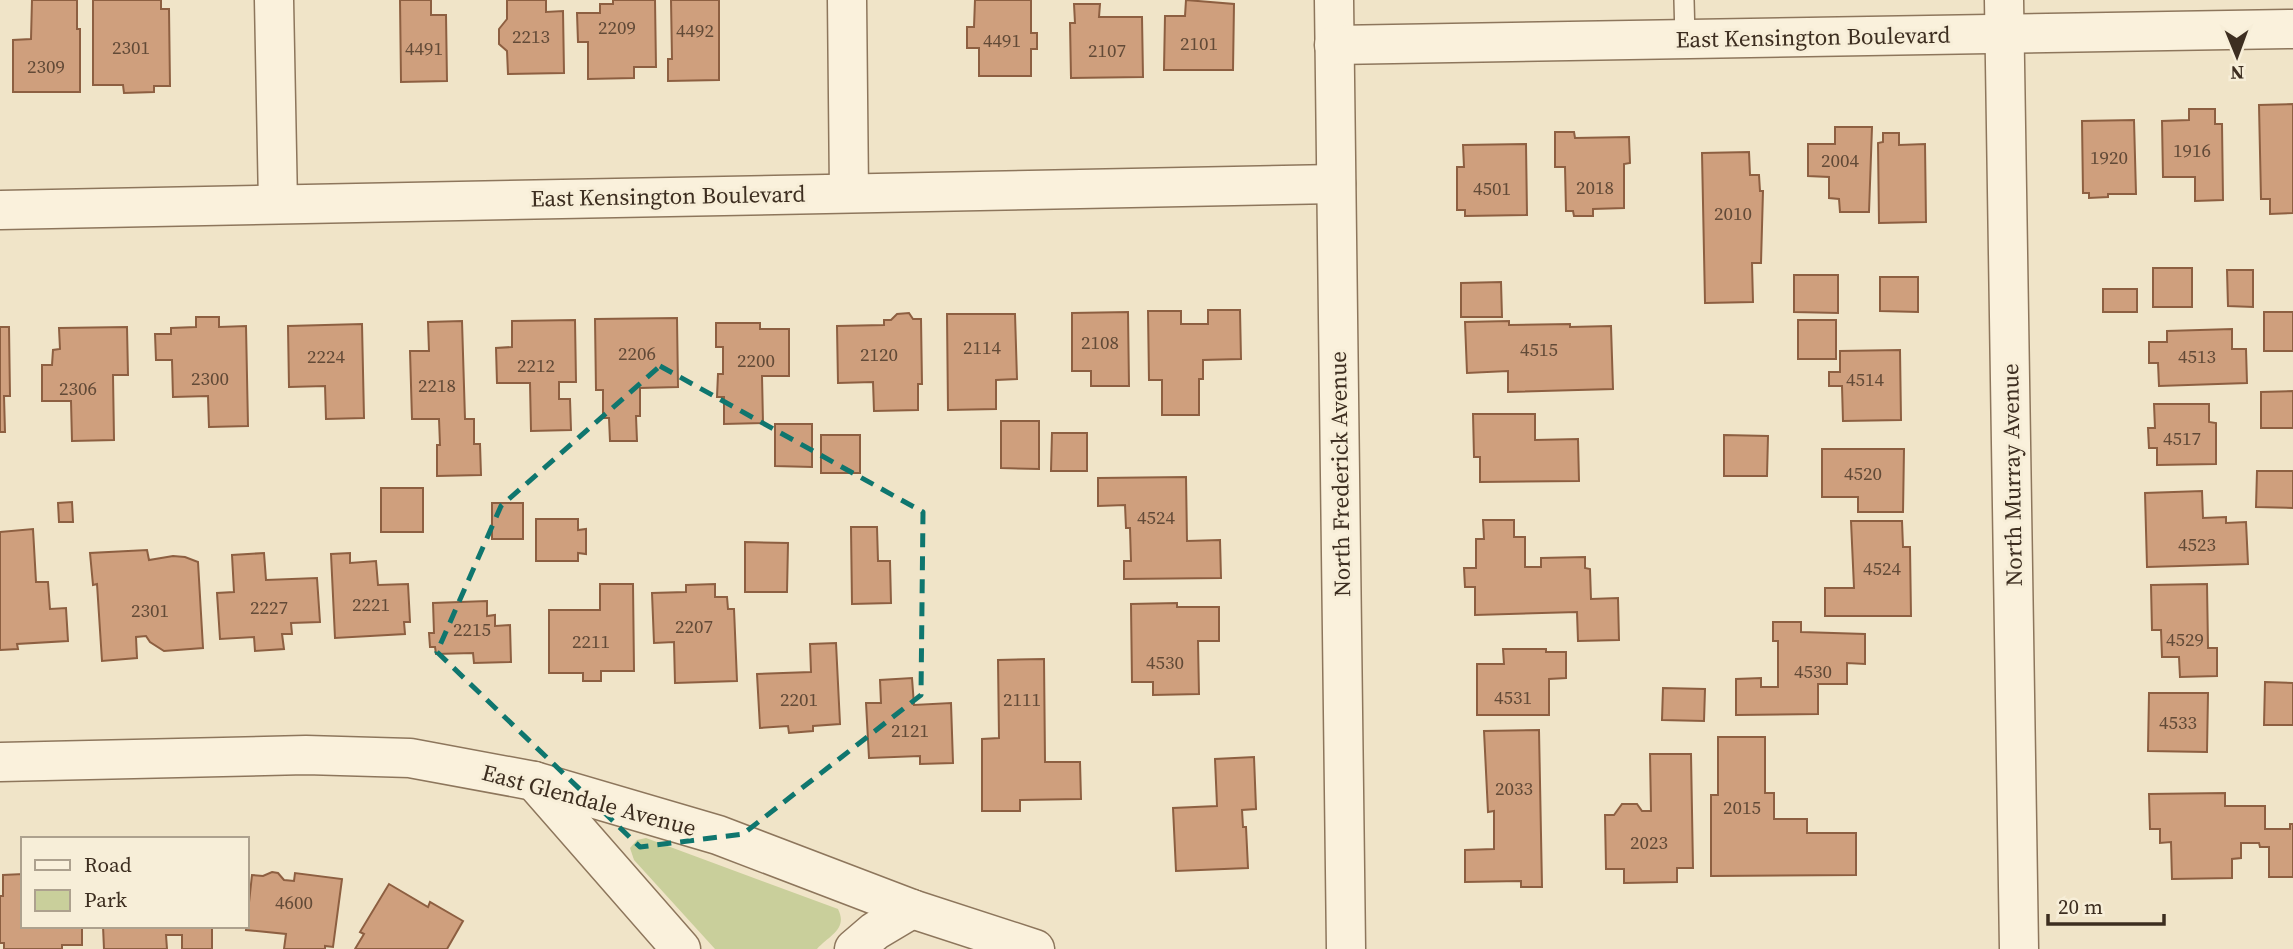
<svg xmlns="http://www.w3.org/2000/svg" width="2293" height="949" viewBox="0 0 2293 949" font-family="'Source Serif 4',serif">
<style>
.green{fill:#c9cf9b}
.building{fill:#cf9f7d;stroke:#8d5f41;stroke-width:2}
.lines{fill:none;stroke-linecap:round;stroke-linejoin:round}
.lane-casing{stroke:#8d765c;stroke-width:22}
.street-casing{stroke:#8d765c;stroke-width:41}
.lane{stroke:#faf1dc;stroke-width:19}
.street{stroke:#faf1dc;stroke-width:38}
.marked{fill:none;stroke:#0f766e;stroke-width:5;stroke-dasharray:14 9;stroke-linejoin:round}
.labels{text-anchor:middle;stroke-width:6;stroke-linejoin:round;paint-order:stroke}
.number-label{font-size:19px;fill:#624a37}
.street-label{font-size:23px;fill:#3d2e20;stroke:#f7eed8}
</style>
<rect width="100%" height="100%" fill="#f0e4c8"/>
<!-- green -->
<path class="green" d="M646,838L838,909C848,929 830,935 817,949H715L634,860L630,848L637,840Z"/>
<!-- building -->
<g class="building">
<path d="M32,0H77V29H80V92H13V40L31,39Z"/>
<path d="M93,0H161V9H169L170,86H154V92L124,93L123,85H93Z"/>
<path d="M400,0H431V15H446L447,81L401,82Z"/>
<path d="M507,0H546V12L563,11L564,73L508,74L507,51L499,44V29L507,19Z"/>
<path d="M613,0H655L656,67H634V78L588,79V42H578L577,13H600V4H613Z"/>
<path d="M671,0H719V80L668,81V59H672Z"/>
<path d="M975,0H1031V33H1037V49H1031V76H979V48H967V27H974Z"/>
<path d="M1186,0L1234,4L1233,70H1164L1165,16H1185Z"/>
<path d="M1074,4H1100L1099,17H1142L1143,77L1071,78L1070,23H1075Z"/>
<path d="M2293,104V213L2270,214V199H2261L2259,105Z"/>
<path d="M2189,109H2215V124H2222L2223,200L2195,201V177H2163L2162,121L2189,120Z"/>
<path d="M2134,120L2136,194H2108V197L2089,198V193H2083L2082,121Z"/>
<path d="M1835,127H1872L1869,212H1840L1839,199L1829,198V177L1808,176V144H1835Z"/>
<path d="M1555,132H1574L1575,138L1629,137L1630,163L1624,164V208L1593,209V216H1574L1573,211H1566L1565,167H1555Z"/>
<path d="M1883,133H1899V145L1925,144L1926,222L1879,223L1878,143L1883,142Z"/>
<path d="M1526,144L1527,215L1465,216V210H1457V167H1464L1463,145Z"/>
<path d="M1749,152L1750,175H1759L1760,191H1763L1761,263H1752L1753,302L1705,303L1702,153Z"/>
<rect x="2153" y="268" width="39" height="39"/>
<path d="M2227,270H2253V307L2228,306Z"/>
<path d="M1794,275H1838V313L1794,312Z"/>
<path d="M1880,277H1918V312L1880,311Z"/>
<path d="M1501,282L1502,317H1461V283Z"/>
<rect x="2103" y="289" width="34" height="23"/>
<path d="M1208,310H1240L1241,359L1203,360V379H1199V415H1162V380H1149L1148,311H1181V324H1208Z"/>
<path d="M1128,312L1129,386H1091V371H1072V313Z"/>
<rect x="2264" y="312" width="29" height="39"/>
<path d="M909,313L913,319H921L922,384H918V410L874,411L873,382L838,383L837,326L884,325V320H891L897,314Z"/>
<path d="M947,314H1015L1017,379L996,380V409L948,410Z"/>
<path d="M196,317H219V327L246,326L248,426L209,427L208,396L173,397L172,360H156L155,334H171V328L196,327Z"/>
<path d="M677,318L678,387L640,388V416H636L637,441H610L609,418H603V390H596L595,319Z"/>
<path d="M575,320L576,382H559V399H570L571,430L531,431L530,383H497L496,348L512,347V321Z"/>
<rect x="1798" y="320" width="38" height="39"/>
<path d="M462,321L465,419H474V444H480L481,475L437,476V445H440L439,419H412L410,351H429L428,322Z"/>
<path d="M1509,321V325L1570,324V327L1611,326L1613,389L1508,392V371L1467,373L1465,322Z"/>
<path d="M716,323H760V329H789V376H762L763,423L724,424V397H717L718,374H723V347H716Z"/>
<path d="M362,324L364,418L326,419L325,386L289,387L288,326Z"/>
<path d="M0,327H9L10,396H4L5,432H0Z"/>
<path d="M127,327L128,375H113L114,440L72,441L71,401H42V365H52L53,350L60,349L59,328Z"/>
<path d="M2232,329V349H2246L2247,383L2159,386L2158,363H2149V342H2167V331Z"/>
<path d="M1900,350L1901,420L1843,421L1842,386H1829V372H1840V351Z"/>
<path d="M2293,391V428H2261V392Z"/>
<path d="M2154,404H2209V422L2216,423V464L2157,465V448H2149L2148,428H2155Z"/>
<path d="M1473,414H1535V440L1578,439L1579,481L1480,482V457H1474Z"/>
<path d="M1001,421H1039V469L1001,468Z"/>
<path d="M775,424H812V467L775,466Z"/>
<path d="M1052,433H1087V471H1051Z"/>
<rect x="821" y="435" width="39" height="38"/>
<path d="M1724,435L1768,436L1767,476H1724Z"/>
<path d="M1822,449H1904L1903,512H1858V497H1822Z"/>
<path d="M2257,471H2293V508L2256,507Z"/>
<path d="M1186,477L1187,541L1220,540L1221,578L1124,579V561H1131L1130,528H1126L1125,505L1098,506V478Z"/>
<rect x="381" y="488" width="42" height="44"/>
<path d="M2202,491L2203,518L2226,517V523L2246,522L2248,564L2147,567L2145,493Z"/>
<path d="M72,502L73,522H59L58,503Z"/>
<rect x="492" y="503" width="31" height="36"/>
<path d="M536,519H578V530L586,529V554L578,553V561H536Z"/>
<path d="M1483,520H1514V537H1525V567H1541V558L1585,557V568L1590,569L1591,599L1618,598L1619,640L1578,641L1577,612L1475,615V587H1465L1464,568H1476V539H1484Z"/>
<path d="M1851,521H1902L1903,547H1910L1911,616H1825V588H1854Z"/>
<path d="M851,527H877L878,561H890L891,603L852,604Z"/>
<path d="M33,529L36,582H48L50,609L66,608L68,641L17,644L18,649L0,650V532Z"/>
<path d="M745,542L788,543L787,592H745Z"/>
<path d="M147,550L149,560L173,556L185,557L198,562L203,648L164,651L150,642L146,636L136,637L137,658L102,661L97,584L93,585L90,553Z"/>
<path d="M264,553L266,580L317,578L320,622L291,623L292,634H282L284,649L255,651L254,637L220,639L217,593L234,592L232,555Z"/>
<path d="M350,553V563L376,561L378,585L408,584L410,622H404L405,634L335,638L331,554Z"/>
<path d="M600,584H633L634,671H601V681H583V673H549V610H600Z"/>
<path d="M715,584V597H727L728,609H734L737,681L675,683L674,642L654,643L652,593L686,592V585Z"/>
<path d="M2207,584L2208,648H2217V676L2180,677L2179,657H2162L2161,630H2152L2151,585Z"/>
<path d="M487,601V616L495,615V626L510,625L511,662L474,663L473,653L436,654L435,647H430L429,633H434L433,603Z"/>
<path d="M1177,603V607H1219V641H1198L1199,694L1153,695V682H1132L1131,604Z"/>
<path d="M1773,622H1801V632L1865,634V664L1847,663V684H1818V714L1736,715V679L1761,678V687H1778V641H1773Z"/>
<path d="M836,643L840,724L813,726V731L789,733L788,726L760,728L757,674L811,672L810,644Z"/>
<path d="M1503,649H1546V652H1566V678L1549,679V715H1477V664H1504Z"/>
<path d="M1044,659L1045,762H1080L1081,799L1020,800V811H982V739L999,738L998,660Z"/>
<path d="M912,678L914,705L951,703L953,763L920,764V756L869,758L866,703H881L880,680Z"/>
<path d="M2265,682L2293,683V725H2264Z"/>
<path d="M1663,688L1705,689L1704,721L1662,720Z"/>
<path d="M2149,693H2208L2207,752L2148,751Z"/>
<path d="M1539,730L1542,887H1521V881L1465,882V850L1494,849V811L1488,812L1484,731Z"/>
<path d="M1718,737H1765V793H1774V819H1807V833H1856V875L1711,876V795H1718Z"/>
<path d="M1650,754H1691L1693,868H1677V882L1624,883V869H1606L1605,815H1614L1622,804H1637L1642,811H1651Z"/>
<path d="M1254,757L1256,809L1242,810L1243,827H1246L1248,868L1176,871L1173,808L1217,806L1215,759Z"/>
<path d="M2225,793V806H2265V829H2290V824H2293V877H2269V847H2260L2259,843H2241V858L2232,859V878L2172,879L2171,842L2160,843V829H2150L2149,794Z"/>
<path d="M272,872L278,873L284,880L294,881L295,873L342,879L333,947L325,946V949H284L286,934L246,930L252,875L263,876Z"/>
<path d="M23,874V926H82V945H62V949H4V943H0V896H3V875Z"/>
<path d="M389,884L428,907L430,902L463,921L447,949H355L364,934L360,932Z"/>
<path d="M103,926H212V949H182V935H166L167,949H104Z"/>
</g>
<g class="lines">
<defs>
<path id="lane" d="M1684,0L1685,38"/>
<g id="street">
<path d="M274,0L278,204"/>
<path d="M847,0L849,192"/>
<path d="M1334,0L1346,949"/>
<path d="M2004,0L2019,949"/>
<path d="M1334,45L2293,29"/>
<path d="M0,210L1336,184"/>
<path d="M0,762L306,755L410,758L534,781L718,835L912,909L1035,949"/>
<path d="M534,781L681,949"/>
<path d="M854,949L875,931L912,909"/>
</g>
</defs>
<!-- lane casing -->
<use href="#lane" class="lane-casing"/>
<!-- street casing -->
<use href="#street" class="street-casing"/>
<!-- lane -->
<use href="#lane" class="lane"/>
<!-- street -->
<use href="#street" class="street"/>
</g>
<!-- marked area -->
<path class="marked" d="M660,366L923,512L921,695L743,834L640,847L437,652L501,506Z"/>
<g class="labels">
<!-- number labels -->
<g class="number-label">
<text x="617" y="34">2209</text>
<text x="695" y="37">4492</text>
<text x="531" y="43">2213</text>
<text x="1002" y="47">4491</text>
<text x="1199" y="50">2101</text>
<text x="131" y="54">2301</text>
<text x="424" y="55">4491</text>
<text x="1107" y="57">2107</text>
<text x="46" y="73">2309</text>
<text x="2192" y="157">1916</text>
<text x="2109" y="164">1920</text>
<text x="1840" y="167">2004</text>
<text x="1595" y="194">2018</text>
<text x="1492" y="195">4501</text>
<text x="1733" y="220">2010</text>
<text x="1100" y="349">2108</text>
<text x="982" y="354">2114</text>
<text x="1539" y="356">4515</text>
<text x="637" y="360">2206</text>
<text x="879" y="361">2120</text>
<text x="326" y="363">2224</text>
<text x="2197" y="363">4513</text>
<text x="756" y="367">2200</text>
<text x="536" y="372">2212</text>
<text x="210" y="385">2300</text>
<text x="1865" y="386">4514</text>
<text x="437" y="392">2218</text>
<text x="78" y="395">2306</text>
<text x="2182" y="445">4517</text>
<text x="1863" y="480">4520</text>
<text x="1156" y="524">4524</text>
<text x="2197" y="551">4523</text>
<text x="1882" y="575">4524</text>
<text x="371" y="611">2221</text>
<text x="269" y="614">2227</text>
<text x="150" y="617">2301</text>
<text x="694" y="633">2207</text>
<text x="472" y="636">2215</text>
<text x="2185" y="646">4529</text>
<text x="591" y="648">2211</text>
<text x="1165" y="669">4530</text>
<text x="1813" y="678">4530</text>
<text x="1513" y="704">4531</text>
<text x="799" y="706">2201</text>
<text x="1022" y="706">2111</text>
<text x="2178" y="729">4533</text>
<text x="910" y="737">2121</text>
<text x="1514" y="795">2033</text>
<text x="1742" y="814">2015</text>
<text x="1649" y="849">2023</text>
<text x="294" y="909">4600</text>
</g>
<!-- street labels -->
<g class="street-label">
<text transform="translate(1813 37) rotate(-1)" y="8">East Kensington Boulevard</text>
<text transform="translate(668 196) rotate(-1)" y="8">East Kensington Boulevard</text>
<text transform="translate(1340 474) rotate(-91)" y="8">North Frederick Avenue</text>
<text transform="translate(2012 475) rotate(-91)" y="8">North Murray Avenue</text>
<text transform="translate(589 800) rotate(15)" y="8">East Glendale Avenue</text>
</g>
</g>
<!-- legend -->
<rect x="21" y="837" width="228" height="91" fill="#f7eed8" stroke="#ada18e" stroke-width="2"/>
<rect x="35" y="860" width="35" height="10" fill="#faf1dc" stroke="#ada18e" stroke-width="2"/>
<text x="84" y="872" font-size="21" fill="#3d2e20">Road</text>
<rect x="35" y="890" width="35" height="21" fill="#c9cf9b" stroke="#ada18e" stroke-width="2"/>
<text x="84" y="907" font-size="21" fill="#3d2e20">Park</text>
<!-- north arrow -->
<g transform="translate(2237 56) rotate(179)" stroke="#f7eed8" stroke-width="5" paint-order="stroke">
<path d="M0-5L12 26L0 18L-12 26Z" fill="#3d2e20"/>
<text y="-10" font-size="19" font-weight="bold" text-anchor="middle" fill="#3d2e20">N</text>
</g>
<!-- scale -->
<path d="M2048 914v10h116v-10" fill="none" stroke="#3d2e20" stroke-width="3.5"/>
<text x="2058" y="914" font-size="21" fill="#3d2e20" stroke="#f7eed8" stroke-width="5" paint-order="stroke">20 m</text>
</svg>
